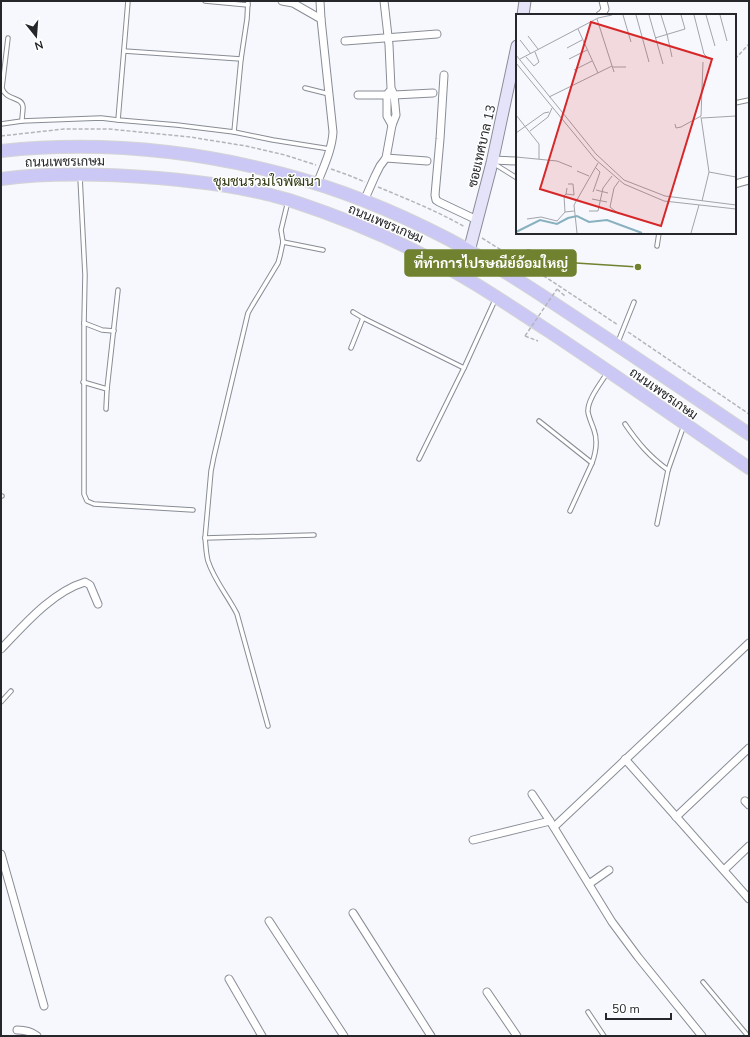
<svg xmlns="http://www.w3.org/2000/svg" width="750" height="1037" viewBox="0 0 750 1037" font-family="'Nunito Sans',Sarabun,sans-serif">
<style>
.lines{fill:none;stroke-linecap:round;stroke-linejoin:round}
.lane-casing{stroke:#888c94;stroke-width:5.5}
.street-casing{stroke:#888c94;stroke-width:9}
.secondary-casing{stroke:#888c94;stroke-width:13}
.primary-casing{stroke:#d4d4d5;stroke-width:14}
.path{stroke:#b4b5ba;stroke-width:1.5;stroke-dasharray:4 2;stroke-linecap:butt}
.lane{stroke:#fff;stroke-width:3.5}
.street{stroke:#fff;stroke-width:7}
.secondary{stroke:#e5e3fa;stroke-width:11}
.primary{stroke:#cbc8f5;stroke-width:12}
.path-bridge{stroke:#b4b5ba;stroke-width:1.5;stroke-dasharray:4 2;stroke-linecap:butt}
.labels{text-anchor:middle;stroke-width:3;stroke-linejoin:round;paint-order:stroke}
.street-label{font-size:13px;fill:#26272b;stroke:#fff}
.neighbourhood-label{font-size:14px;fill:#2d360f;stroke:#fff}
.inset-river{fill:none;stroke:#88b1bf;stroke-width:2}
.inset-road{fill:none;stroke:#a3a4a9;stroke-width:1}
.view{fill:#d62828;fill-opacity:0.15;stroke:#d62828;stroke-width:2}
.inset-edge{fill:none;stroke:#26272b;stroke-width:2}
.leader{fill:none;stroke:#708130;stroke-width:1.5}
.callout-dot{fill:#708130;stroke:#fff;stroke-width:1.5}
.callout{fill:#708130;stroke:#708130;stroke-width:1.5}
.callout-label{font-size:14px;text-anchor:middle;font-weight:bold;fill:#fff}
</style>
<rect width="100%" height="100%" fill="#f6f8fd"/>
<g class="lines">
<defs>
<g id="lane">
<path d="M205,1L248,5"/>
<path d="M8,38L2,88C6,101 22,96 23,107C23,111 22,116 22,121"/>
<path d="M124,51L241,59"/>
<path d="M305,88L329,94"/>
<path d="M735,103L749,100"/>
<path d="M118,120L128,1"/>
<path d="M1,124L22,121L101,118L118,120L177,125L234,132L273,140L330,149"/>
<path d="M234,132L241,59L247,19L248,1"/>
<path d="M493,163L517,178"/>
<path d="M80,177L85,275L84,323V494L87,501L94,504L193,510"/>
<path d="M288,201L281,230L283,242L280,256L278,263L252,306L248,313L214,456L211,471L205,538L314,535"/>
<path d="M283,242L323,250"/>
<path d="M657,246L659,233"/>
<path d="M516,277L526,253L528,252L532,253L554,268"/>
<path d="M353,312L363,318L464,368L495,300"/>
<path d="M84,323L102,330L114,331"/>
<path d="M618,342L634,302"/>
<path d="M351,348L363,318"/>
<path d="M83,382L107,389L106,409"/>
<path d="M107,389L118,290"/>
<path d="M539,421L592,463"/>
<path d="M625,424C638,443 649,456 668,470"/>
<path d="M419,459L464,368"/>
<path d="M1,496H2"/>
<path d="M570,511L592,463C596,452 598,441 594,430C592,424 589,418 588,412C587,400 601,383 607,373"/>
<path d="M657,524L668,470L684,425"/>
<path d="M205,538C206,546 206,554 208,561C214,580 228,596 237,614L268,726"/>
<path d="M1,702L11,691"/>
<path d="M703,982L748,1036"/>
<path d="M588,1012L604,1036"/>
</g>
<g id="street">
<path d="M282,1L293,3L321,19L333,132C332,150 323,168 317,184"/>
<path d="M320,1L321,19"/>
<path d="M600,15L602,14L605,9L603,1"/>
<path d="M345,41L437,34"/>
<path d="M444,75L440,139L435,195L436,200L439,202L477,220"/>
<path d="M389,92L387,95V116L392,125"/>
<path d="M358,95H394L433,93"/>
<path d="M386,158L427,161"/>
<path d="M492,160L517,161"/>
<path d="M735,184L749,180"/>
<path d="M364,201L375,176L380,166L386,158L392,125L396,115L394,95L391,88L389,45L384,1"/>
<path d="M1,649C24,625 52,592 85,582L90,585L98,604"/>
<path d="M625,759L749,899"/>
<path d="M532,794L550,821L612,922L638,957L702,1036"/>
<path d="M745,801L749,805"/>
<path d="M676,817L749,748"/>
<path d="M554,827L749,643"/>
<path d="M473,840L550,821"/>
<path d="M1,854L44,1006"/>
<path d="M724,870L749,846"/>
<path d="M589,884L609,870"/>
<path d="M353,913L431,1036"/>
<path d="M269,921L344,1036"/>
<path d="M229,979L262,1036"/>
<path d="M487,992L517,1036"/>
<path d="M17,1030C25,1030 31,1031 37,1036"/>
</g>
<g id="secondary">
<path d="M523,15L525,1"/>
<path d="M469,251L492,163L517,46"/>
</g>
<g id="primary">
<path d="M1,151C95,141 192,150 283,174C340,189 396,212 448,239C495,264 540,294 585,324C640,360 694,397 749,434"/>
<path d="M1,179C53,172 106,174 158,178C202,182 246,187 289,200C335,215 380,233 423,255C466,276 507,304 547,330C615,375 682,422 749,468"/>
</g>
</defs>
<!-- lane casing -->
<use href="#lane" class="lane-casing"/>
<!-- street casing -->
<use href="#street" class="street-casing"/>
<!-- secondary casing -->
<use href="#secondary" class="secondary-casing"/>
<!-- primary casing -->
<use href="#primary" class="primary-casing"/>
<!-- path -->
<g class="path">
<path d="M735,59L749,44"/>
<path d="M1,136L64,129H109L190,137L246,146L285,155L316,165"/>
<path d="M331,169L348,175L365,182"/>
<path d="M378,187C407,199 437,211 465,227"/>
<path d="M482,238L517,260"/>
<path d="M528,266L550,280L618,325"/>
<path d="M557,289L565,296"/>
<path d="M628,332L749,414"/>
<path d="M525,336L538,341"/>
</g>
<!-- lane -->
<use href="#lane" class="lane"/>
<!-- street -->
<use href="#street" class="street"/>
<!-- secondary -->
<use href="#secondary" class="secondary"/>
<!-- primary -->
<use href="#primary" class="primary"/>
<!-- path-bridge -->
<path class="path-bridge" d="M525,336L557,289"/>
</g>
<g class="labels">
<!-- street labels -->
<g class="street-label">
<text transform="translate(481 146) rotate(-77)" y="5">ซอยเทศบาล 13</text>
<text transform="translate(65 161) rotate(-1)" y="5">ถนนเพชรเกษม</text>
<text transform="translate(386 223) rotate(23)" y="5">ถนนเพชรเกษม</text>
<text transform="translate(664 393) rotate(35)" y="5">ถนนเพชรเกษม</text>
</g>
<!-- neighbourhood labels -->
<g class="neighbourhood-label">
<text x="267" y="186">ชุมชนร่วมใจพัฒนา</text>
</g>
</g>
<!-- overview -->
<g transform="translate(516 14)">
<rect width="220" height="220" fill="#f6f8fd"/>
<path class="inset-river" d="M0,218L24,206L41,210L52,204L61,202L73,208L91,206L126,219"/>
<path class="inset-road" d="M107,1L115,28M120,1L133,48M133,1L147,50M145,1L151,20M178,1L188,40L193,45M190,1L199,32M204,1L211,27M81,5L98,58M62,15L82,59M151,20L156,43M12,22L22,35M139,24L169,15L165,1M4,26L15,40M51,34L66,26M0,41L80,140L108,166L149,182L220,191M10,43L18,52L23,48L19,38M4,45L82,4L96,1M53,45L71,36M0,49L79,145L108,170L148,187L220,195M97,53H110M58,56L76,47M33,83L96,52M0,101L23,130V145M185,103L193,158L186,187M186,104L220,102M159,110L160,114L165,113L185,102L187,48M14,117L32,103L36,94M0,119L28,99L33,98M0,143L41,147L56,153M61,157L73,162M193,158L220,163M51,174L50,180L58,181L57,170H52M80,176L92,179M77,178L84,158L79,153M50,180L48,182L49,198L58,197M76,185L91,188M73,197H82L87,174L96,162M103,200L94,193L98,174L103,167M11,205L25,203L41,207L49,198M61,219L58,191L82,149M175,219L183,191"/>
<path class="view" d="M75,8L196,45L145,212L24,175Z"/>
<rect width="220" height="220" class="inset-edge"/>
</g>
<!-- callouts -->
<path class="leader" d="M638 267L576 263"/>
<circle class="callout-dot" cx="638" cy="267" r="4"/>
<rect class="callout" x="405" y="250" width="171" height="26" rx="4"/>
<g class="callout-label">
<text x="491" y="268">ที่ทำการไปรษณีย์อ้อมใหญ่</text>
</g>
<!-- border -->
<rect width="750" height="1037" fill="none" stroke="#26272b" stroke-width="4"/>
<!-- north arrow -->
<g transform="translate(36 36) rotate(163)" stroke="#ffffff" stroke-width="3" paint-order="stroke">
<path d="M0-3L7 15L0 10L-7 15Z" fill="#26272b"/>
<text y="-6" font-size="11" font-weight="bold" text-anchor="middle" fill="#26272b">N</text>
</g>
<!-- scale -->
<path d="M606 1013v6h65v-6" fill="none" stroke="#26272b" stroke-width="2"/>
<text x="612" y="1013" font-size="12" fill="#26272b" stroke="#ffffff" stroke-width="3" paint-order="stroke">50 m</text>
</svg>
